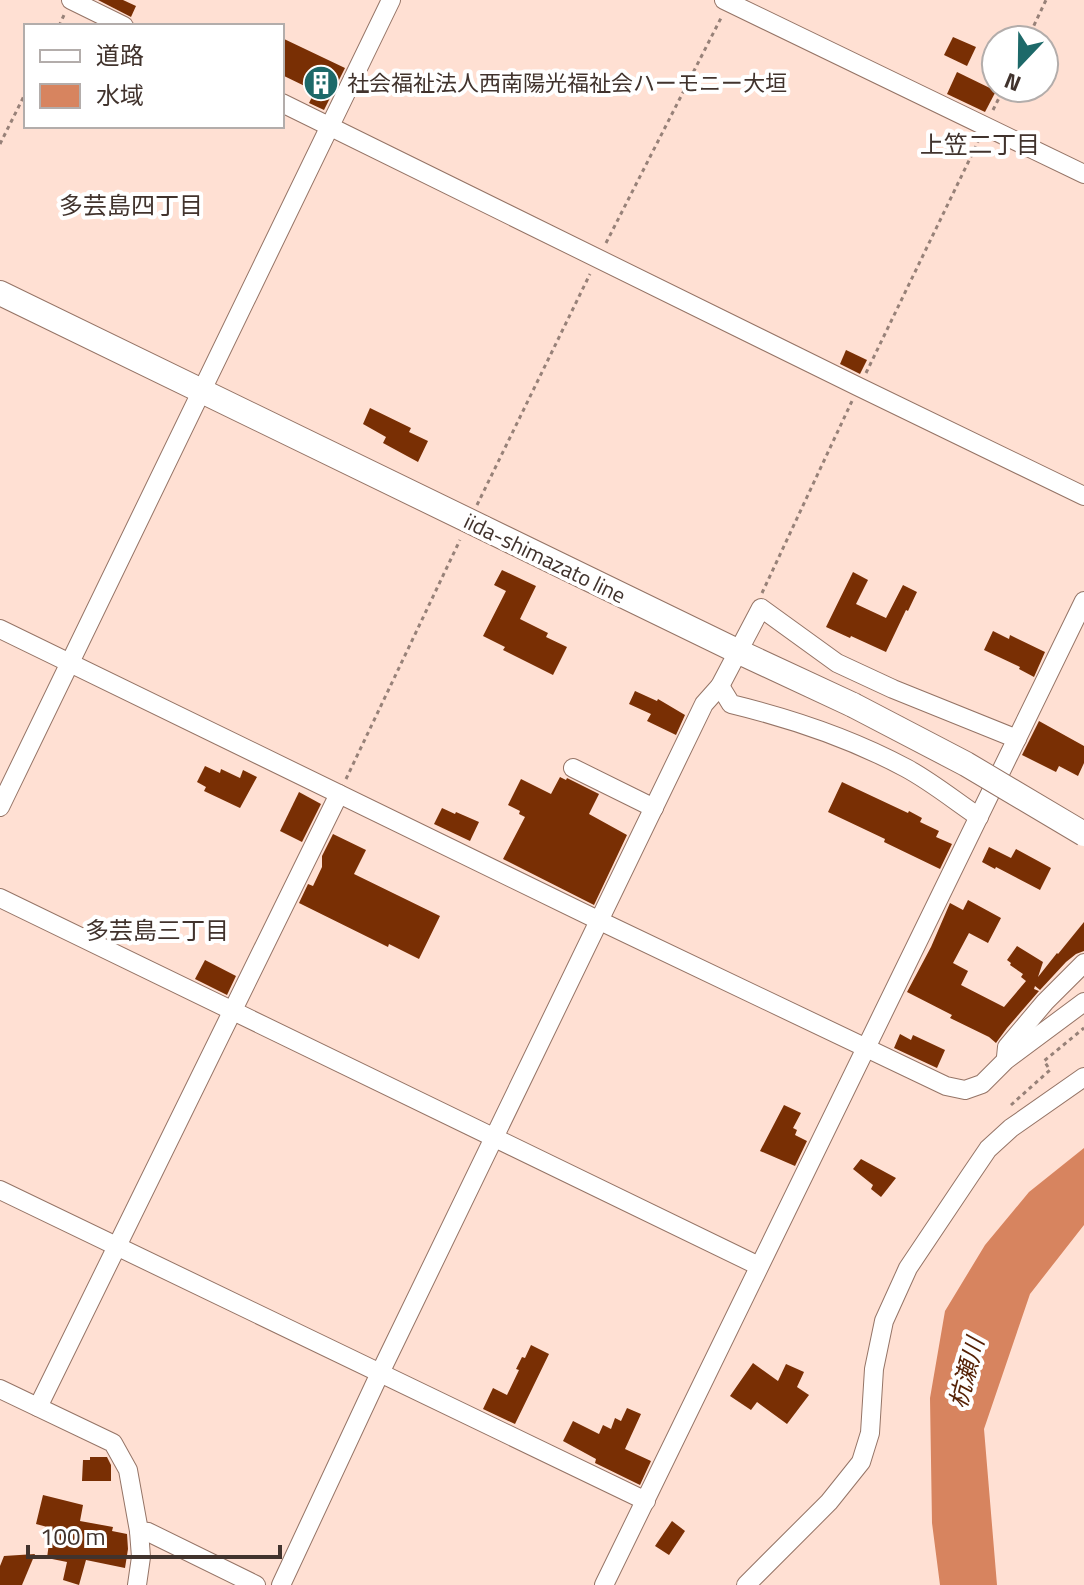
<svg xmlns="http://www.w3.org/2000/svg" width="1084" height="1585" viewBox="0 0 1084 1585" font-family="'Titillium Web','Noto Sans JP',sans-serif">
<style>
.water{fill:#d7845f}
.building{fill:#792f04}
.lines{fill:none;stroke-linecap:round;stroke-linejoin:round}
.street-casing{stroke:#957466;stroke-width:20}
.secondary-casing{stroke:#957466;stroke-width:26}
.path{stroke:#978178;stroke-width:3;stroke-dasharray:4 4;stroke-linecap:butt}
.street{stroke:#fff;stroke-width:18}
.secondary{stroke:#fff;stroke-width:24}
.secondary-bridge-casing{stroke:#957466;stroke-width:26;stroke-linecap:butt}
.secondary-bridge{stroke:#fff;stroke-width:24}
.labels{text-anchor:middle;stroke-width:8;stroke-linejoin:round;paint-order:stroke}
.poi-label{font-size:22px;fill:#41332d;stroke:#fff;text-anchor:start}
.street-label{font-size:22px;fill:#41332d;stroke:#fff}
.neighbourhood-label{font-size:24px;fill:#41332d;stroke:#fff}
.water-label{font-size:24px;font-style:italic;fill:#562206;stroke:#fff}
</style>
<rect width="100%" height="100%" fill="#ffe0d3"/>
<!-- water -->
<path class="water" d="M1084,1148V1225L1030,1294L984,1429L997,1585H940L932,1523L930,1398L945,1311L985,1245L1029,1192Z"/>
<!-- building -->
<g class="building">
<path d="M98,0H123L136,6L131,17Z"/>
<path d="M953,37L976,47L967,66L944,55Z"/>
<path d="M282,38L345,68L324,110L309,103L315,91L282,75Z"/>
<path d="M957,72L996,91L985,112L947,94Z"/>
<path d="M846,350L867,360L860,374L840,364Z"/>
<path d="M370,408L411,428L409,432L428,441L418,462L383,443L386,437L363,424Z"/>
<path d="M502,570L536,586L520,619L548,633L546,637L567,647L553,675L503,650L505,647L483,636L506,591L494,585Z"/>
<path d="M853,572L868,580L856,604L886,618L903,585L917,592L908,611L906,610L886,652L851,636L850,638L826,627Z"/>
<path d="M993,631L1009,639L1010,635L1045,652L1034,677L1019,669L1020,667L984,650Z"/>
<path d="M635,691L657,701L658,699L685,715L676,735L647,721L651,714L629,704Z"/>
<path d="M1039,721L1084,746V763L1078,776L1059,766L1056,772L1022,755Z"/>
<path d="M205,766L220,773L221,769L240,778L243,770L257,777L240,808L204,791L206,787L197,782Z"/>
<path d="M560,777L566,780L567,778L599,794L589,814L627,835L594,905L503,859L525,817L519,814L520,811L508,805L521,779L551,794Z"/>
<path d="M842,782L908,813L909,811L922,818L920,822L939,831L936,837L952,844L940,869L884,842L885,839L828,812Z"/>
<path d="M299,792L321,804L302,842L280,831Z"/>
<path d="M442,808L455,814L456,812L479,822L470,841L434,824Z"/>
<path d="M333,834L366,850L354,874L440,916L419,959L389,944L388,947L299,903L308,884L313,886L322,867V856Z"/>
<path d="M989,847L1011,858L1016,849L1051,868L1040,890L996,867L995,869L982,862Z"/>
<path d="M968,900L1001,918L988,943L969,933L953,963L968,971L961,985L1004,1007L1026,981L1021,977L1023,974L1010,965L1011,963L1007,960L1017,946L1043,962L1038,977L1057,953L1058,954L1084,922V951L1076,954L1066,962L1040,990L1035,986L1034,989L1039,991L1007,1028L996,1043L989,1037L950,1018L952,1015L907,992L931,947L950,903L963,910Z"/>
<path d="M205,960L236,976L227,995L195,979Z"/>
<path d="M900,1034L911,1040L913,1035L945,1050L937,1068L894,1048Z"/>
<path d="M784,1105L801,1113L793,1128L797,1130L795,1135L807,1141L795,1166L760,1151Z"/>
<path d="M861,1159L896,1178L881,1197L871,1189L873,1185L853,1169Z"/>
<path d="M531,1345L549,1354L515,1424L483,1409L493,1388L507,1395L519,1370L516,1369L522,1357L525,1358Z"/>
<path d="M753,1363L778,1381L786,1364L804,1372L797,1387L809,1395L787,1424L757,1402L751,1410L730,1396Z"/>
<path d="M627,1408L641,1414L625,1449L651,1461L640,1485L595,1463L596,1459L563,1441L573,1421L599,1434L603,1425L611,1429L615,1418L621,1421Z"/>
<path d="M90,1457H107L111,1465V1481H82L83,1460H90Z"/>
<path d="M43,1495L83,1505L80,1521L113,1527L112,1531L127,1534L128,1549L125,1568L86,1560L79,1585L63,1580L67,1562L47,1558L51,1528L36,1524Z"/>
<path d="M672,1521L685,1531L669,1555L655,1546Z"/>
<path d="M35,1554L22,1585H0V1566L4,1556Z"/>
</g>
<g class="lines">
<defs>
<g id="street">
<path d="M71,0L124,26"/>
<path d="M724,0L1084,174"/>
<path d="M282,103L859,387L1084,496"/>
<path d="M0,629L600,921L946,1086L965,1090L982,1084L1006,1060L1084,1002"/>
<path d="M720,686L731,704C793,719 850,738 906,768C932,782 955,801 979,817"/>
<path d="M573,768L654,808"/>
<path d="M0,807L391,0"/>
<path d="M0,898L759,1266"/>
<path d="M1006,1057L1007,1047L1045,1002L1084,963"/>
<path d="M0,1190L646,1501"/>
<path d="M0,1389L113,1443L128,1470L139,1531L141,1557L137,1585"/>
<path d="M38,1407L339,794"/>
<path d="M139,1531L148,1532L256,1585"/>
<path d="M281,1585L380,1373L704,704L720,686L761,608L837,663L893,689L1017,739"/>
<path d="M604,1585L1084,601"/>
<path d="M746,1585L829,1502L861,1462L870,1433L874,1369L884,1321L908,1268L969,1177L988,1149L1011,1128L1084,1077"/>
</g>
<path id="secondary" d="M0,293L737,651L853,705"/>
</defs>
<!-- street casing -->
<use href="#street" class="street-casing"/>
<!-- secondary casing -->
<use href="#secondary" class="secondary-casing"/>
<!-- path -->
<g class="path">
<path d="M59,26L64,15"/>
<path d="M1027,40L1046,0"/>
<path d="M993,110L1004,88"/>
<path d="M0,144L26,92"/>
<path d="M606,243L721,18"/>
<path d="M866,373L978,142"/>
<path d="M477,505L590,274"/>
<path d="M762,593L852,401"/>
<path d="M346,779L460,540"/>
<path d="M1011,1105L1050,1070L1044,1061L1084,1028"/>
</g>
<!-- street -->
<use href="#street" class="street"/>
<!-- secondary -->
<use href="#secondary" class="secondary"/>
<defs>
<path id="secondary-bridge" d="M853,705L966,764L1084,834"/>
</defs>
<!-- secondary-bridge casing -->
<use href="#secondary-bridge" class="secondary-bridge-casing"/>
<!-- secondary-bridge -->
<use href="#secondary-bridge" class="secondary-bridge"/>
</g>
<!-- icons -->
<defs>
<symbol id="building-disc" viewBox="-11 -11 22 22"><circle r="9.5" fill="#1d6969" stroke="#fff"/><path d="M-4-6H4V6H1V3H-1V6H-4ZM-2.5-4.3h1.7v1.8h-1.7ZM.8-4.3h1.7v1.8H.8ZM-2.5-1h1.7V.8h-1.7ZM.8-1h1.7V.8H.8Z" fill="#fff"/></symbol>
</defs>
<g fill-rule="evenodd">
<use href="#building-disc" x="301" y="63" width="40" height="40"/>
</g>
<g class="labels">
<!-- poi labels -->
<g class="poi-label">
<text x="347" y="91">社会福祉法人西南陽光福祉会ハーモニー大垣</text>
</g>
<!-- street labels -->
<g class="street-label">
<text transform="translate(545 558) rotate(26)" y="8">iida-shimazato line</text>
</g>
<!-- neighbourhood labels -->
<g class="neighbourhood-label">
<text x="980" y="153">上笠二丁目</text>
<text x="131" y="214">多芸島四丁目</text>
<text x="157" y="939">多芸島三丁目</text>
</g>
<!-- water labels -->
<g class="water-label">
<text transform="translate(967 1373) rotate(-75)" y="8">杭瀬川</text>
</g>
</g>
<!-- legend -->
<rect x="24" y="24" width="260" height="104" fill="#ffffff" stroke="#b3adab" stroke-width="2"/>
<rect x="40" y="50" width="40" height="12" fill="#ffffff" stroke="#b3adab" stroke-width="2"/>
<text x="96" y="64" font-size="24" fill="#41332d">道路</text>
<rect x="40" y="84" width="40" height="24" fill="#d7845f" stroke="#b3adab" stroke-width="2"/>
<text x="96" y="104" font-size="24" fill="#41332d">水域</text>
<!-- north arrow -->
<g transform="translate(1020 64) rotate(202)"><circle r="38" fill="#ffffff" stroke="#b3adab" stroke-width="2"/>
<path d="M0-6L14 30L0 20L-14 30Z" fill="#1d6969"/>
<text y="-12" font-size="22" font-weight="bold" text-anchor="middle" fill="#41332d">N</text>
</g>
<!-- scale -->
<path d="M28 1545v12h252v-12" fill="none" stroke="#41332d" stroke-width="4"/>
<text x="40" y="1545" font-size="24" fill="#41332d" stroke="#ffffff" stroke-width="6" paint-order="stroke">100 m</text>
</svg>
